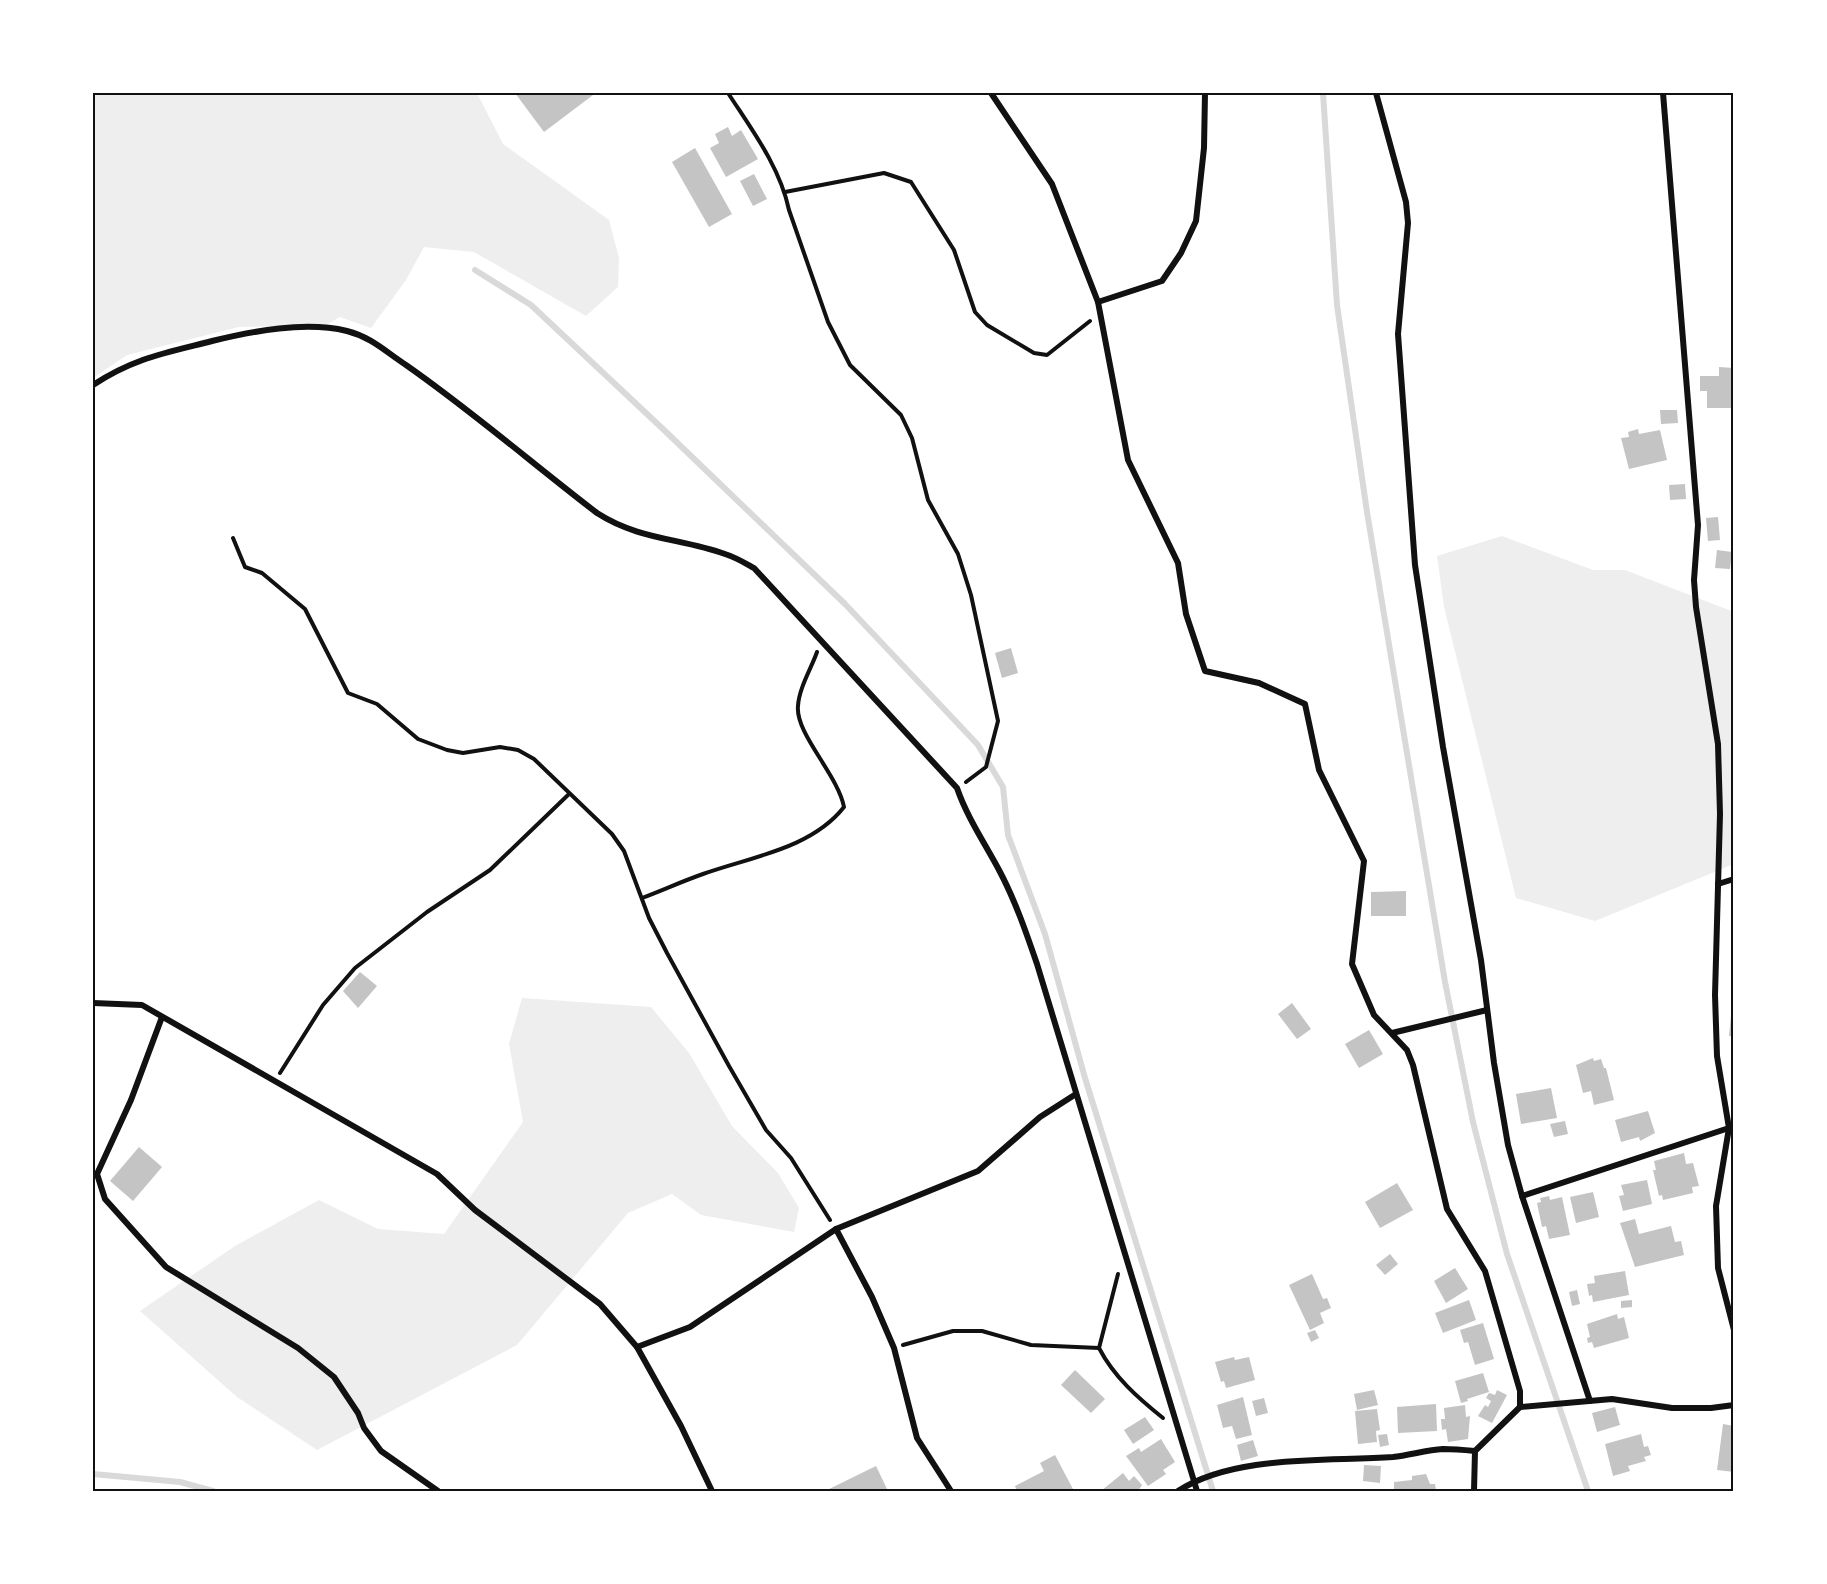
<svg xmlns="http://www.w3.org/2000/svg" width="1827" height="1584" viewBox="0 0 1827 1584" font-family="Manrope,sans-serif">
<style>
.green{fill:#eee}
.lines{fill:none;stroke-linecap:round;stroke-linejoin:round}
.stream{stroke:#d9d9d9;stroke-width:6}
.building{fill:#c4c4c4}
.path{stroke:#111;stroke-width:4}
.minor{stroke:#111;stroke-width:6}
.neatline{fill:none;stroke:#111;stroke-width:2}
</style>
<rect width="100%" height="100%" fill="#fff"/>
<!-- green -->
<g class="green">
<path d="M93,93H477L503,144L609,220L619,258L618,287L586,316L474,252L424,247L406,280L371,328L340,317L326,325L239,327L127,355L93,378Z"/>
<path d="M1502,536L1593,570H1625L1734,612V864L1595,921L1516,898L1444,607L1437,556Z"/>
<path d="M522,998L651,1007L689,1053L732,1126L778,1173L799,1208L794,1232L701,1215L672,1194L628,1213L517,1345L317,1450L237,1397L140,1311L235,1246L319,1200L378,1229L444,1234L523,1122L509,1044Z"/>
</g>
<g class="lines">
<!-- stream -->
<g class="stream">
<path d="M1323,93L1337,305L1367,512L1445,982L1473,1122L1507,1254L1588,1491"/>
<path d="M475,270L531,305L664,430L845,604L978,745L1003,787L1008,835L1045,934L1085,1078L1213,1491"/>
<path d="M93,1474L180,1482L213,1491"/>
</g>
</g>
<!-- building -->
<g class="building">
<path d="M515,93H592L593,95L544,132Z"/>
<path d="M728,127L732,136L741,130L758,159L726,177L710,148L719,143L715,134Z"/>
<path d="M695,148L732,214L709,227L672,162Z"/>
<path d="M754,174L767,199L753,206L740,181Z"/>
<path d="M1719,367L1734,368V408H1707V391H1700V376H1719Z"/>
<path d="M1660,410H1677L1678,423L1661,424Z"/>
<path d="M1638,429L1639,434L1660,430L1667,460L1629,469L1621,438L1629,437L1628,432Z"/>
<path d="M1685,484L1686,499L1670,500L1669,485Z"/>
<path d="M1718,517L1720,540L1708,541L1706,518Z"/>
<path d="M1717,550L1732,552L1730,569L1715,568Z"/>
<path d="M1011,648L1018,673L1002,678L995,653Z"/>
<path d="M1406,891V916H1371V892Z"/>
<path d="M360,972L377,986L358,1008L343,991Z"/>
<path d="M1292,1003L1311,1029L1297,1039L1278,1014Z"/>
<path d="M1731,1016H1734V1036H1729Z"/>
<path d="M1369,1030L1383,1054L1359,1068L1345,1044Z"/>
<path d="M1593,1058L1594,1061L1601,1059L1604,1068H1606L1614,1100L1594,1105L1591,1091L1583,1093L1576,1065Z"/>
<path d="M1551,1088L1557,1118L1521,1124L1516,1094Z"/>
<path d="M1648,1111L1655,1133L1640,1141L1639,1137L1621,1142L1615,1120Z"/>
<path d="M1565,1121L1568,1134L1554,1137L1550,1124Z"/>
<path d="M139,1147L162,1167L133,1201L110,1181Z"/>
<path d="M1684,1153L1686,1164L1693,1163L1699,1186L1692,1187L1693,1193L1663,1200L1662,1195L1659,1196L1653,1170H1656L1654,1161Z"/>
<path d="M1647,1180L1652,1204L1623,1211L1619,1196L1624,1195L1621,1185Z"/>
<path d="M1397,1183L1413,1210L1380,1228L1365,1202Z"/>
<path d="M1593,1192L1599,1217L1576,1223L1570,1197Z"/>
<path d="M1549,1196L1550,1200L1562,1197L1570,1235L1549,1239L1546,1226L1542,1227L1537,1203L1541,1202L1540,1198Z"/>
<path d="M1635,1219L1639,1234L1671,1226L1675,1242L1681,1241L1684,1255L1635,1267L1620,1223Z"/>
<path d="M1390,1254L1398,1264L1385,1275L1376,1265Z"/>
<path d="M1455,1268L1468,1289L1446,1303L1434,1281Z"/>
<path d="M1625,1271L1629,1295L1593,1302L1592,1295L1589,1296L1587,1284L1595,1283L1594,1276Z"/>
<path d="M1312,1274L1323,1299L1327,1298L1331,1308L1320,1313L1324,1323L1310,1330L1289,1285Z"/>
<path d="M1577,1290L1580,1304L1572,1306L1569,1292Z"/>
<path d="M1469,1300L1476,1320L1443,1333L1435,1313Z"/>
<path d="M1632,1300V1307L1621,1308V1301Z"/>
<path d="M1617,1314L1618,1319L1624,1317L1629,1338L1594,1348L1592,1342L1588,1343L1587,1338L1590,1337L1587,1324Z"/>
<path d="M1483,1323L1494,1359L1475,1365L1468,1342L1464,1343L1460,1330Z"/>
<path d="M1315,1330L1319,1338L1311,1342L1307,1333Z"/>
<path d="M1234,1357L1235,1360L1249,1357L1255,1380L1226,1388L1224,1381L1221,1382L1215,1362Z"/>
<path d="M1075,1370L1105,1399L1091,1413L1061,1385Z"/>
<path d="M1483,1373L1489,1392L1467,1399L1468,1401L1461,1403L1455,1381Z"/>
<path d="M1374,1390L1378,1405L1357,1410L1354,1394Z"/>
<path d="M1497,1390L1507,1395L1492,1423L1478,1416L1485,1405L1488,1407L1491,1401L1486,1398L1489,1393L1495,1395Z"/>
<path d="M1243,1397L1252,1435L1236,1439L1232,1426L1223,1428L1217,1405Z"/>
<path d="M1264,1398L1268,1413L1256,1416L1252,1401Z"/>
<path d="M1436,1404L1437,1431L1398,1433L1397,1407Z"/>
<path d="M1465,1405L1466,1417L1470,1416L1468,1439L1448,1442L1446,1429L1442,1430L1441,1419H1445L1444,1408Z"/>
<path d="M1615,1407L1620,1425L1597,1432L1592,1413Z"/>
<path d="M1377,1409L1380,1430L1376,1431L1377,1442L1358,1444L1355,1411Z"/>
<path d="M1145,1417L1154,1430L1133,1444L1124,1430Z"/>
<path d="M1723,1424L1734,1426V1472L1717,1470Z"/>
<path d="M1387,1434L1389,1445L1380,1447L1378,1435Z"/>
<path d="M1641,1434L1644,1447L1648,1446L1651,1455L1644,1457L1646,1461L1628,1466L1630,1471L1613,1476L1605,1444Z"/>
<path d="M1161,1439L1175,1462L1163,1470L1166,1474L1148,1486L1126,1456L1139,1448L1141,1452Z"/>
<path d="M1253,1440L1258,1456L1241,1461L1237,1445Z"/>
<path d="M1055,1455L1074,1491H1017L1015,1486L1044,1471L1040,1463Z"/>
<path d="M1364,1465L1381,1466L1380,1483L1363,1481Z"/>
<path d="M876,1466L888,1491H825Z"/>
<path d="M1123,1473L1129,1481L1134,1476L1142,1485L1138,1491H1101Z"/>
<path d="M1426,1474L1430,1484H1435L1436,1490L1394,1491V1482L1412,1480V1476Z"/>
</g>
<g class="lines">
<!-- path -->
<g class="path">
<path d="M728,93C752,130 780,167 789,210L828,322L850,365L901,415L912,438L928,500L958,554L971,595L998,721L986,767L966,782"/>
<path d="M785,192L884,173L911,182L954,250L975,312L987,325L1034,353L1047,355L1090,321"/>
<path d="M233,538L245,567L262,573L305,609L348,693L377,704L418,739L447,750L463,753L500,747L518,750L534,759L612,834L624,851L649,918L667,953L729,1066L766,1130L791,1158L830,1220"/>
<path d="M642,898C663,890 683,881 703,874C750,857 811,849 844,807C838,775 795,733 798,706C799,688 811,669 817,652"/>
<path d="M280,1073L323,1005L355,968L427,912L490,870L568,795"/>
<path d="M1118,1274L1099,1348C1114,1377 1138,1398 1163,1418"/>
<path d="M903,1345L953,1331H982L1031,1345L1099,1348"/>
</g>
<!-- minor -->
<g class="minor">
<path d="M991,93L1052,184L1098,302L1128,460L1178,563L1186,614L1205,671L1259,683L1305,704L1319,770L1364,861L1352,964L1374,1015L1407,1050L1413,1065L1447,1209L1485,1271L1520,1391V1407"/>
<path d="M1376,93L1406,202L1408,223L1398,334L1415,565L1443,747L1481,960L1494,1063L1508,1145L1522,1196L1590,1401"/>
<path d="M1663,93L1698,525L1694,580L1696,607L1718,744L1720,814L1715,995L1717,1056L1729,1128L1716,1206L1718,1268L1734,1330"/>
<path d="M1098,302L1162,281L1181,253L1196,221L1204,148L1205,93"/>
<path d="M93,385C134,358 165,353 212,341C253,331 305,321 347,331C371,337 386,352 406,365C472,411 533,464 597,513C639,540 680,538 725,554C735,557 745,563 754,568L957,788C967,817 984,842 999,870C1015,900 1026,932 1037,964L1197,1491"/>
<path d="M1718,884L1734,879"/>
<path d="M93,1003L142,1005L437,1174L475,1210L600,1304L637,1347L681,1426L712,1491"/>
<path d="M162,1017L131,1100L97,1174L105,1199L166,1267L298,1348L334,1377L358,1413L364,1428L381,1451L438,1491"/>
<path d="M1392,1033L1487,1010"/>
<path d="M1522,1196L1729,1128"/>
<path d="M836,1229L872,1297L894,1348L917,1438L951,1491"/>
<path d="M637,1347L690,1327L836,1229L978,1171L1040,1117L1076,1094"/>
<path d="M1178,1491C1235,1454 1327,1462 1393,1457C1410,1455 1427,1450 1443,1449C1454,1449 1465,1450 1475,1451"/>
<path d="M1474,1491L1475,1451L1520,1407L1612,1399L1672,1408H1711L1734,1405"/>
</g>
</g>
<!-- border -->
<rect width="1827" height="1584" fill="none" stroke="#ffffff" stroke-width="189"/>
<rect x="94" y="94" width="1638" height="1396" class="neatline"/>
</svg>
